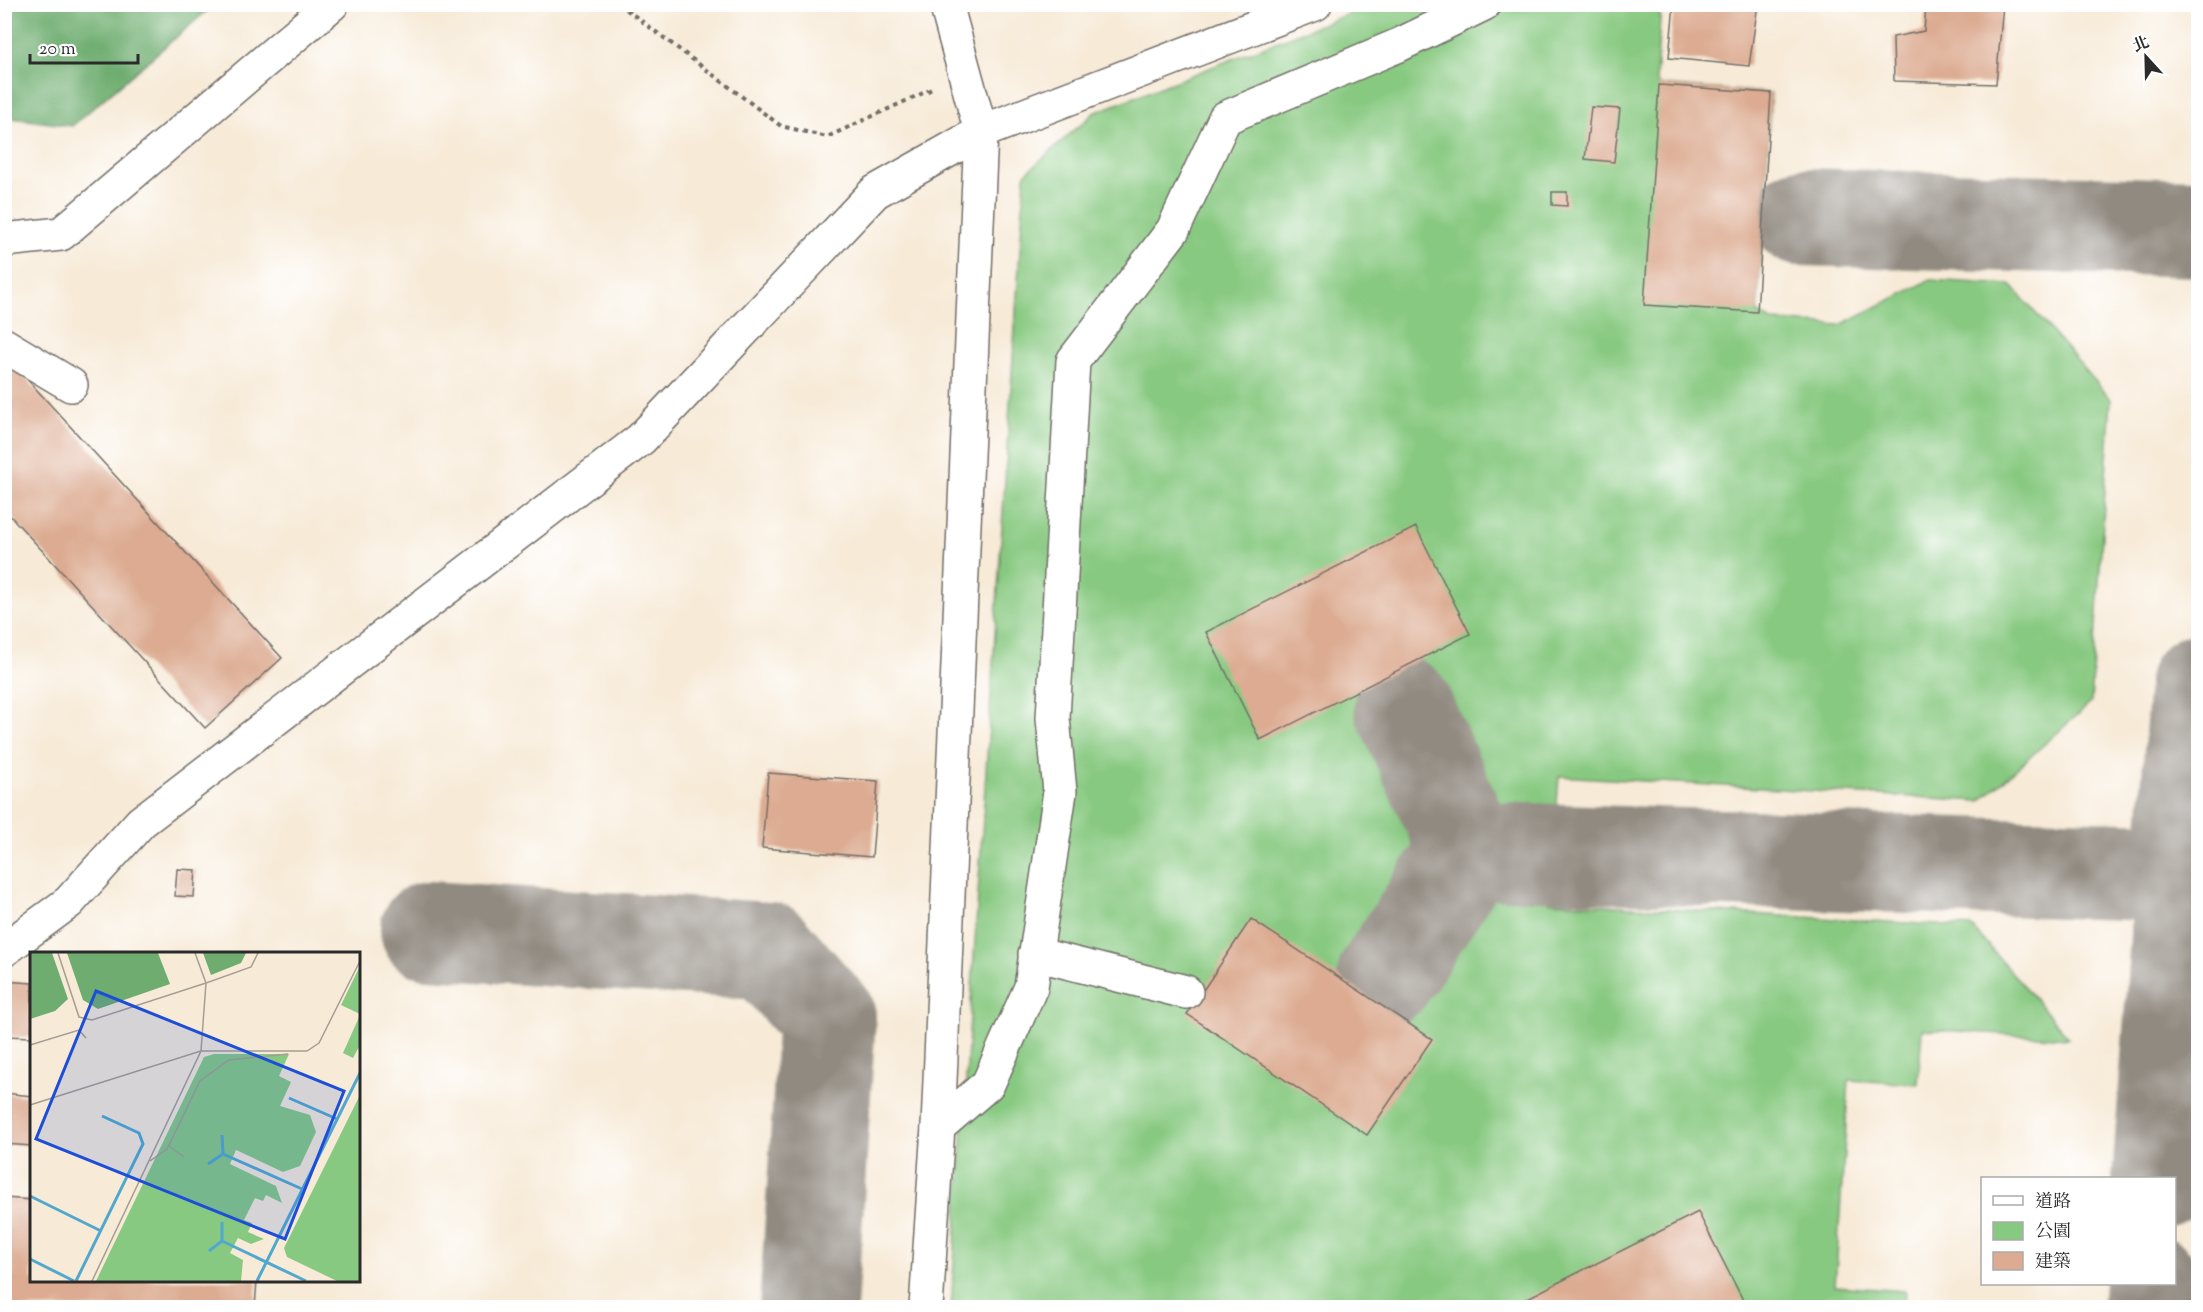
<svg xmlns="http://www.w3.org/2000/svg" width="2203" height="1312" viewBox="0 0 2203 1312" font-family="'Sorts Mill Goudy','Noto Serif TC',serif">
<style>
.green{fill:#88c981;stroke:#5a7a56;stroke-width:1.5}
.forest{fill:#6ead6f;stroke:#4c6c4d;stroke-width:1.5}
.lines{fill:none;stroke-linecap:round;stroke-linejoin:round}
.taxiway{stroke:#918a81;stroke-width:98}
.building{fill:#dcab91}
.minor-casing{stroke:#726e67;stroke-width:36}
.path{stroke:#726e67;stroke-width:4;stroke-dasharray:4.5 4.5;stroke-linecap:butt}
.minor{stroke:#fff;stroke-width:33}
.inset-river{fill:none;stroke:#51a8ce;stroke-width:3}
.inset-road{fill:none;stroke:#a59e92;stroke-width:1.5}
.view{fill:#1d4ed8;fill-opacity:0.15;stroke:#1d4ed8;stroke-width:3}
.inset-edge{fill:none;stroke:#2b2b2b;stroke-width:3}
</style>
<rect width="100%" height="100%" fill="#fff"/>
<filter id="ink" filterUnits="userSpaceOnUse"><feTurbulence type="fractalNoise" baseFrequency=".0167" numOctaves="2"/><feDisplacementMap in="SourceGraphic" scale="12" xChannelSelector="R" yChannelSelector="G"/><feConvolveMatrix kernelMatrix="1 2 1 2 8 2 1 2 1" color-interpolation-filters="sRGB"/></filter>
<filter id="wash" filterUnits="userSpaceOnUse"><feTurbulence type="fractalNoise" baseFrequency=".008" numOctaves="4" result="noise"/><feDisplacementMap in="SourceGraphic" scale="24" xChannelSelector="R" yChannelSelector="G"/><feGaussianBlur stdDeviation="1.35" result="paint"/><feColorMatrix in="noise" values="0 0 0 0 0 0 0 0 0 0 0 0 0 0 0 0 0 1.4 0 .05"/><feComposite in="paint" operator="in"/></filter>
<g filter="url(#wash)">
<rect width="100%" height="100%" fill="#f7ead7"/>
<!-- green -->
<path class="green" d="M1371,5H1661L1656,78L1659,85L1771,93L1757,312L1771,321L1840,325L1930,280L2011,285L2111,399L2091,703L1980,801L1559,776L1550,902L1972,927L2069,1038L1922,1029L1918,1084L1849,1080L1835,1286L1905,1291L1904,1307L951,1308L1025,174L1094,113Z"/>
<!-- forest -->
<path class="forest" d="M5,4H214V5L72,126L5,117Z"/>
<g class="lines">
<!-- taxiway -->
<g class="taxiway">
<path d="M1801,217L2198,228"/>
<path d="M1468,850L2184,873"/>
<path d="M429,930L768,951L827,1018L808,1308"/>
<path d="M1386,976L1468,850L1403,706"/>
<path d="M2161,1178L2198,683"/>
<path d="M2151,1308L2153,1284"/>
</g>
</g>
<g id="blocks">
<!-- building -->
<g class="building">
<path d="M1674,4H1758L1749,66L1669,58Z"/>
<path d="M1926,5H2003L1996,84L1894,81L1893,37L1924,31Z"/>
<path d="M1659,85L1771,93L1757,312L1644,305Z"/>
<path d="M1591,107L1620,109L1614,162L1585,159Z"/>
<path d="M1552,192H1567V206L1552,205Z"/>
<path d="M4,354L282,658L205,728L4,509Z"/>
<path d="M1416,527L1470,634L1260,740L1206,632Z"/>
<path d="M768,773L878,781L872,857L762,848Z"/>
<path d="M177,869L196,870L194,897L175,896Z"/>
<path d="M1251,919L1432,1039L1367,1135L1187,1014Z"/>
<path d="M4,981L32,983V1037L4,1036Z"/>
<path d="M4,1093L32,1096V1146L4,1144Z"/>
<path d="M4,1198L32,1200V1280H257L255,1308H4Z"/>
<path d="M1698,1212L1747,1308H1508Z"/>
</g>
</g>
</g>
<g filter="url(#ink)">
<use href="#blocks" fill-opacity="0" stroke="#726e67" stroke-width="1.5"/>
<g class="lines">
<defs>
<g id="minor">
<path d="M4,240L61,234L332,4"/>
<path d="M4,345L71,385"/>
<path d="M4,950L69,902L141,822L641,439L875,192L981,132L946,4"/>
<path d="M1035,954L1186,992"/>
<path d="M938,1127L988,1084L1031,987L1060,792L1053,718L1073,361L1173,230L1225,118L1399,45L1484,4"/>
<path d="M926,1308L938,1127L981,132L1315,4"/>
</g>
</defs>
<!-- minor casing -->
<use href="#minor" class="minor-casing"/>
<!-- path -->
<path class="path" d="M619,4L781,126L827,137L932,89"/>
<!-- minor -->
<use href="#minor" class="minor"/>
</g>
</g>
<!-- overview -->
<g transform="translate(30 952)">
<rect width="330" height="330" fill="#f7ead7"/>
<path d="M330,14V62L311,53ZM330,63V93L323,106L313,101ZM184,102H259L249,124L261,130L250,154L280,163L286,180L270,214L253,220L206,198L200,212L246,234L252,251L236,243L233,249L225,246L214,268L222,271L218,280L234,287L221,292L208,286L200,301L213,308L211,329H66L174,105ZM330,143V329H307L257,305L254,296Z" fill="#88c981"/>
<path d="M0,1H22L38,47L25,59L0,67ZM37,1H128L140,32L68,57L53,48ZM173,1H216L211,11L181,23Z" fill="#6ead6f"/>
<path class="inset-river" d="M259,146L307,167M193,202L272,237M178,212L193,202L192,183M0,244L71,279M192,289L276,329M179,299L192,289V270M0,307L44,329M46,329L113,192L109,181L72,164M227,329L330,121"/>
<path class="inset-road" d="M28,1L49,65L62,68L176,31L165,1M0,93L49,78L56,86M0,153L171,99L176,31L221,15L228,1M139,194L154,205M120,209L137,197L170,129L199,108L258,102M62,329L171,99H277L289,91L330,9"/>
<path class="view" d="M66,39L314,139L255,287L6,187Z"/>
<rect width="330" height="330" class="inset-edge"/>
</g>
<!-- margin -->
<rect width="2203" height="1312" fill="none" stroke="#fff" stroke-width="24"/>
<!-- legend -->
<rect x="1981" y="1177" width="195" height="108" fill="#ffffff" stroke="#aaaaaa" stroke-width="1.5"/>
<rect x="1993" y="1196" width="30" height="9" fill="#ffffff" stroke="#aaaaaa" stroke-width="1.5"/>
<text x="2035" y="1207" font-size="18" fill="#2b2b2b">道路</text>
<rect x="1993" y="1222" width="30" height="18" fill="#88c981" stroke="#aaaaaa" stroke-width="1.5"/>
<text x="2035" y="1237" font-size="18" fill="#2b2b2b">公園</text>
<rect x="1993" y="1252" width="30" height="18" fill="#dcab91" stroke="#aaaaaa" stroke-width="1.5"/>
<text x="2035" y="1267" font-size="18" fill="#2b2b2b">建築</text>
<!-- north arrow -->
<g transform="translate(2146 57) rotate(338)" stroke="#ffffff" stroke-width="4.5" paint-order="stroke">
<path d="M0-4.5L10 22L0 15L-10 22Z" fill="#2b2b2b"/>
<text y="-9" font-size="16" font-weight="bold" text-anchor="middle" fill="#2b2b2b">北</text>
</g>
<!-- scale -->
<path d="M30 54v9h108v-9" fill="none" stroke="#2b2b2b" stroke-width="3"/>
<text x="39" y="54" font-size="18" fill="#2b2b2b" stroke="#ffffff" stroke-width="4.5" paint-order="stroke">20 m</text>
</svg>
